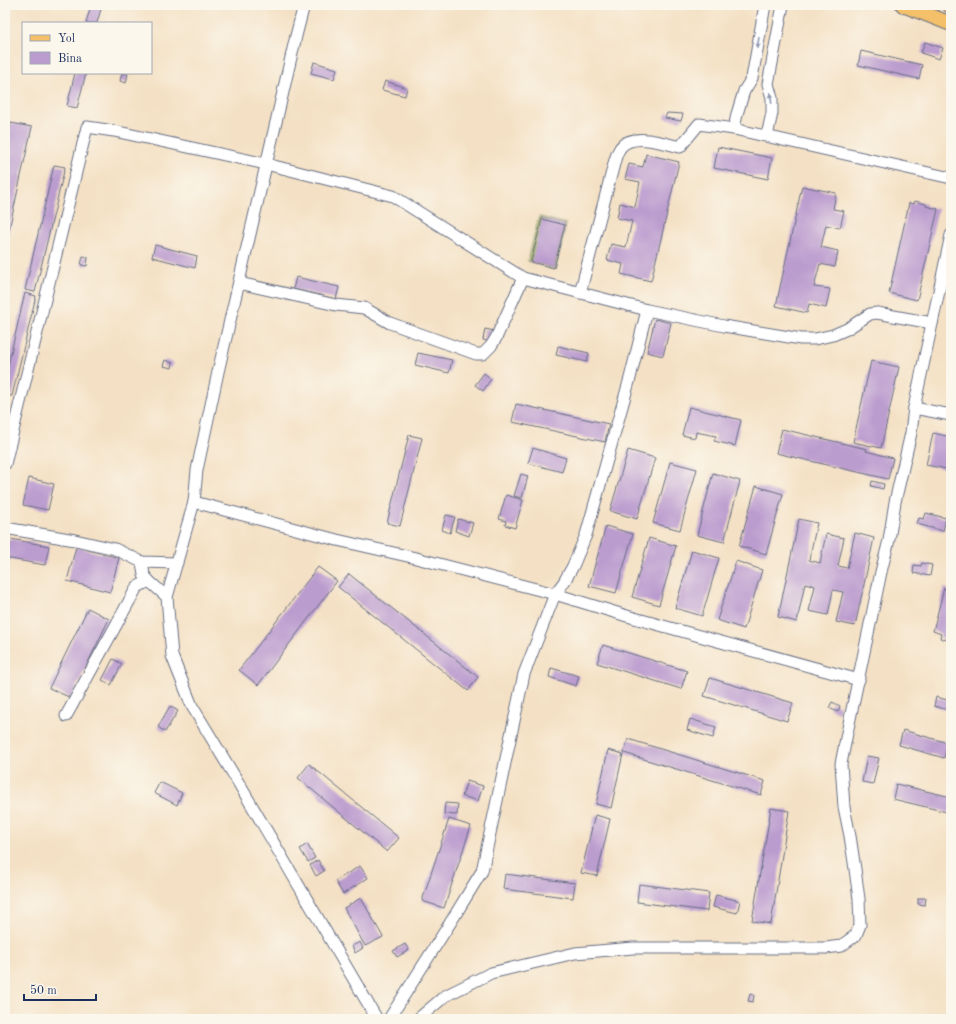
<svg xmlns="http://www.w3.org/2000/svg" width="956" height="1024" viewBox="0 0 956 1024" font-family="'Old Standard TT',serif">
<style>
.green{fill:#acbc5f;stroke:#64765e}
.building{fill:#bb9ccf}
.lines{fill:none;stroke-linecap:round;stroke-linejoin:round}
.minor-casing{stroke:#676d82;stroke-width:13}
.major-casing{stroke:#676d82;stroke-width:16}
.minor{stroke:#fff;stroke-width:11}
.major{stroke:#f4c16a;stroke-width:14}
.oneway{fill:#8d97ae}
</style>
<rect width="100%" height="100%" fill="#fbf7ec"/>
<filter id="ink" filterUnits="userSpaceOnUse"><feTurbulence type="fractalNoise" baseFrequency=".025" numOctaves="2"/><feDisplacementMap in="SourceGraphic" scale="8" xChannelSelector="R" yChannelSelector="G"/><feConvolveMatrix kernelMatrix="1 2 1 2 8 2 1 2 1" color-interpolation-filters="sRGB"/></filter>
<filter id="wash" filterUnits="userSpaceOnUse"><feTurbulence type="fractalNoise" baseFrequency=".012" numOctaves="4" result="noise"/><feDisplacementMap in="SourceGraphic" scale="16" xChannelSelector="R" yChannelSelector="G"/><feGaussianBlur stdDeviation="0.9" result="paint"/><feColorMatrix in="noise" values="0 0 0 0 0 0 0 0 0 0 0 0 0 0 0 0 0 1.4 0 .05"/><feComposite in="paint" operator="in"/></filter>
<g filter="url(#wash)">
<rect width="100%" height="100%" fill="#f4e1c5"/>
<!-- green -->
<path class="green" d="M539,217L566,224L555,269L528,261Z"/>
<g id="blocks">
<!-- building -->
<g class="building">
<path d="M91,5H102L97,23H86Z"/>
<path d="M925,42L943,48L939,59L921,53Z"/>
<path d="M861,51L922,65L919,79L858,65Z"/>
<path d="M314,62L337,69L334,79L311,73Z"/>
<path d="M75,73H86L77,108L67,106Z"/>
<path d="M122,73L128,74L126,83L120,81Z"/>
<path d="M950,74H951V84L948,83Z"/>
<path d="M385,81L407,88L405,96L382,90Z"/>
<path d="M667,113L683,114L681,121L665,118Z"/>
<path d="M11,123L32,127L6,243L5,149Z"/>
<path d="M718,147L772,158L768,179L714,168Z"/>
<path d="M646,154L679,162L651,281L621,274L623,264L607,260L611,244L626,247L632,221L617,218L620,203L635,207L640,182L625,179L629,164L643,167Z"/>
<path d="M54,165L65,167L35,292L25,290Z"/>
<path d="M802,186L836,193L833,209L844,211L840,228L826,225L821,247L838,251L835,267L820,264L814,287L830,289L826,308L809,304L807,313L776,306Z"/>
<path d="M915,201L926,204V206L938,209L917,300L889,293L909,203L914,204Z"/>
<path d="M542,219L565,225L554,268L531,262Z"/>
<path d="M155,245L197,256L195,268L152,257Z"/>
<path d="M83,256L88,257L87,266L81,265Z"/>
<path d="M296,277L339,287L336,299L293,289Z"/>
<path d="M25,293L36,296L12,396L5,395V378Z"/>
<path d="M655,319L671,323L663,356L647,352Z"/>
<path d="M485,329L494,331L491,342L483,340Z"/>
<path d="M558,346L589,353L587,362L556,355Z"/>
<path d="M418,353L452,360L449,373L415,365Z"/>
<path d="M165,360L173,363L172,368L163,366Z"/>
<path d="M871,361L899,367L881,448L853,442Z"/>
<path d="M484,373L491,379L483,391L475,385Z"/>
<path d="M516,404L609,424L605,442L512,422Z"/>
<path d="M689,407L741,420L735,446L714,441L716,436L696,432L695,438L682,435Z"/>
<path d="M782,429L867,449L866,451L893,458L888,479L776,453Z"/>
<path d="M933,433L951,437V470L926,465Z"/>
<path d="M409,435L422,438L400,526L387,523Z"/>
<path d="M533,448L566,458L562,472L528,463Z"/>
<path d="M628,450L655,458L637,519L610,511Z"/>
<path d="M670,462L697,469L680,530L653,523Z"/>
<path d="M713,473L740,481L724,542L697,535Z"/>
<path d="M521,474L528,476L522,498L514,496Z"/>
<path d="M29,478L54,484L48,510L23,505Z"/>
<path d="M872,481L884,484L883,489L871,486Z"/>
<path d="M756,486L783,494L766,554L739,546Z"/>
<path d="M506,495L523,500L515,528L505,525L506,521L499,519Z"/>
<path d="M926,513L946,518L943,531L917,524L919,518L924,519Z"/>
<path d="M446,515L455,517L450,533L442,530Z"/>
<path d="M458,519L473,523L469,536L455,531Z"/>
<path d="M799,519L817,523L809,560L820,563L826,534L844,538L838,566L847,568L855,533L874,538L855,626L836,622L843,592L833,590L828,615L809,611L815,586L805,583L797,622L778,617Z"/>
<path d="M606,526L633,534L616,593L589,586Z"/>
<path d="M5,538L49,546L45,565L5,558Z"/>
<path d="M649,538L676,546L659,605L632,597Z"/>
<path d="M76,547L119,558L110,592L67,581Z"/>
<path d="M692,550L719,558L702,616L675,608Z"/>
<path d="M736,561L762,570L744,629L717,620Z"/>
<path d="M922,563L932,565L930,576L913,573L914,565L921,566Z"/>
<path d="M318,567L337,581L258,685L239,670Z"/>
<path d="M349,574L478,677L468,691L338,587Z"/>
<path d="M944,588L951,590V641L940,638L941,634L933,631Z"/>
<path d="M88,608L109,619L71,698L49,688Z"/>
<path d="M603,645L687,671L681,689L597,663Z"/>
<path d="M113,659L122,664L111,685L102,680Z"/>
<path d="M551,668L579,676L576,686L549,677Z"/>
<path d="M710,678L793,703L787,721L704,696Z"/>
<path d="M936,697L951,701V711L934,706Z"/>
<path d="M832,702L840,706L838,712L829,708Z"/>
<path d="M170,706L178,711L165,732L158,727Z"/>
<path d="M690,719L716,727L713,738L687,730Z"/>
<path d="M903,730L948,743L944,758L899,745Z"/>
<path d="M628,739L765,781L761,795L624,753Z"/>
<path d="M608,750L623,754L611,808L596,804Z"/>
<path d="M867,756L879,758L873,784L862,782Z"/>
<path d="M309,764L399,838L387,852L298,778Z"/>
<path d="M467,781L483,786L478,801L462,796Z"/>
<path d="M160,782L182,793L177,805L154,793Z"/>
<path d="M896,784L951,797V813L893,799Z"/>
<path d="M445,803L458,804L457,815L444,814Z"/>
<path d="M771,808L789,811L771,924L752,921Z"/>
<path d="M595,815L610,819L597,876L581,873Z"/>
<path d="M449,819L471,826L444,908L422,901Z"/>
<path d="M307,844L315,858L308,862L300,849Z"/>
<path d="M318,860L324,871L316,876L310,865Z"/>
<path d="M360,866L368,878L343,894L335,881Z"/>
<path d="M505,874L575,883L573,898L503,889Z"/>
<path d="M639,884L709,893L707,911L637,902Z"/>
<path d="M716,895L740,901L737,913L713,907Z"/>
<path d="M361,898L383,937L365,946L344,908Z"/>
<path d="M918,898H926L925,905L918,904Z"/>
<path d="M360,942L363,948L355,953L352,946Z"/>
<path d="M405,944L409,950L397,957L393,951Z"/>
<path d="M750,994L754,995L753,1002L748,1001Z"/>
</g>
</g>
</g>
<g filter="url(#ink)">
<use href="#blocks" fill-opacity="0" stroke="#676d82" stroke-width="1"/>
<g class="lines">
<defs>
<g id="minor">
<path d="M734,129L737,114L744,91L752,78L765,5"/>
<path d="M767,136L772,113V98L768,84L783,5"/>
<path d="M239,283L336,305L364,308L390,323L476,354H483L491,346L496,338L523,278"/>
<path d="M580,293L615,160C616,156 618,151 620,148C632,132 664,143 680,147L699,124L734,129L951,178"/>
<path d="M914,408L951,415"/>
<path d="M5,464L87,127L114,131L266,164L393,196L523,278L647,310L724,326L801,339H815L833,335L847,329L870,314L877,313L932,323"/>
<path d="M194,502L337,540L416,558L555,594L627,616L859,680"/>
<path d="M5,528L75,540L115,549L142,562L177,563"/>
<path d="M142,562L144,575L149,581L167,597L172,656L192,706L238,782L377,1019"/>
<path d="M167,597L194,502L197,470L218,372L296,36L304,5"/>
<path d="M66,716L137,587L149,581"/>
<path d="M389,1019L452,920L482,871L524,674L555,594L564,582L573,566L586,535L630,378L647,310"/>
<path d="M418,1019L445,996L491,973L575,953L633,948H826L841,946L856,935L860,925L859,899L855,869L850,836L844,807L841,764L847,733L881,572L889,540L895,502L911,433L914,408L918,389L951,235"/>
</g>
<g id="major">
<path d="M903,5L951,24"/>
<path d="M949,5L951,6"/>
</g>
</defs>
<!-- minor casing -->
<use href="#minor" class="minor-casing"/>
<!-- major casing -->
<use href="#major" class="major-casing"/>
<!-- minor -->
<use href="#minor" class="minor"/>
<!-- major -->
<use href="#major" class="major"/>
</g>
<!-- one-way arrows -->
<defs><path id="oneway-solid" d="M-6-.8H1V-3.2L6.5 0L1 3.2V.8H-6Z"/></defs>
<g class="oneway">
<use href="#oneway-solid" transform="translate(758 43) rotate(100)"/>
<use href="#oneway-solid" transform="translate(771 98) rotate(-97)"/>
</g>
</g>
<!-- margin -->
<rect width="956" height="1024" fill="none" stroke="#fbf7ec" stroke-width="20"/>
<!-- legend -->
<rect x="22" y="22" width="130" height="52" fill="#fbf7ec" stroke="#a1a7b3"/>
<rect x="30" y="35" width="20" height="6" fill="#f4c16a" stroke="#a1a7b3"/>
<text x="58" y="42" font-size="12" fill="#1b2f5e">Yol</text>
<rect x="30" y="52" width="20" height="12" fill="#bb9ccf" stroke="#a1a7b3"/>
<text x="58" y="62" font-size="12" fill="#1b2f5e">Bina</text>
<!-- scale -->
<path d="M24 994v6h72v-6" fill="none" stroke="#1b2f5e" stroke-width="2"/>
<text x="30" y="994" font-size="12" fill="#1b2f5e" stroke="#fbf7ec" stroke-width="3" paint-order="stroke">50 m</text>
</svg>
